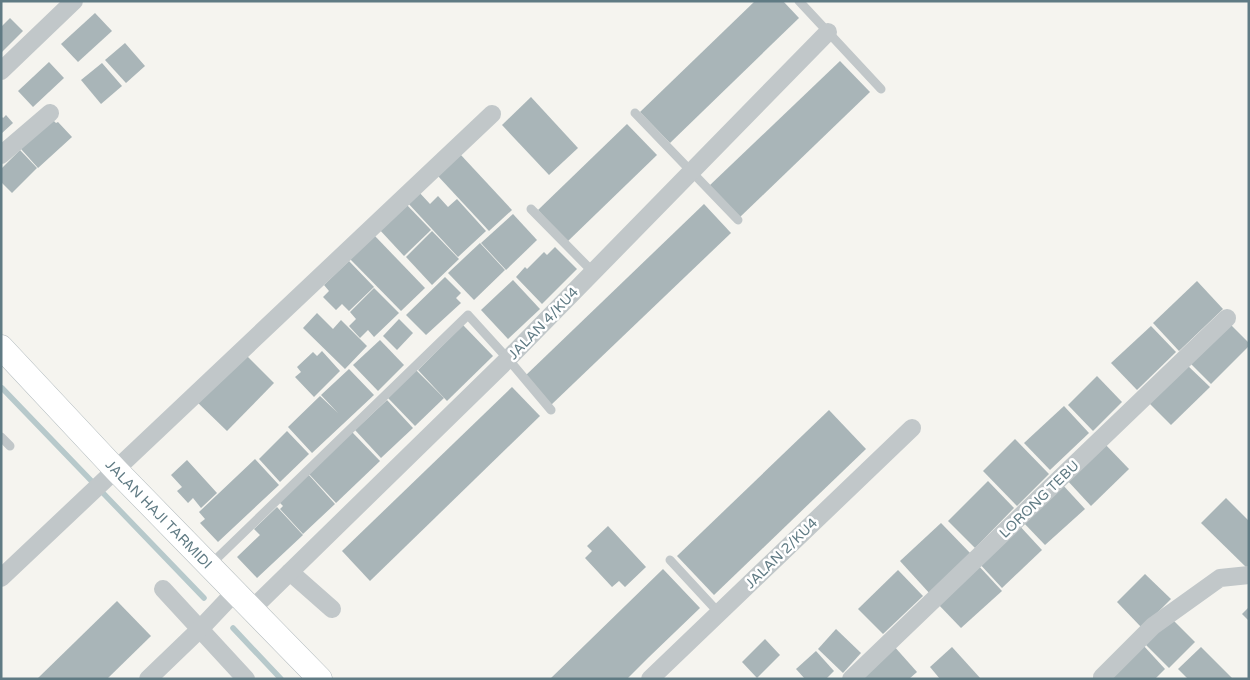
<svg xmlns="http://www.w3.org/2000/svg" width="1250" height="680" viewBox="0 0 1250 680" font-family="'Varela Round',sans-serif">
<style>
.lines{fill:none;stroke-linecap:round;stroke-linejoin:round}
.stream{stroke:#b7c9cb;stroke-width:5.5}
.building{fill:#a9b5b8}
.secondary-casing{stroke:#b0b9bc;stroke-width:25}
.lane{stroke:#c1c7c9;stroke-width:9}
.street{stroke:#c1c7c9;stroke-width:18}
.secondary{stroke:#fff;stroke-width:24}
.labels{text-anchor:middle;stroke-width:5;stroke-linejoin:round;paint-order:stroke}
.street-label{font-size:14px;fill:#607b84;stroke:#fff}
</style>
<rect width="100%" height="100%" fill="#f5f4ef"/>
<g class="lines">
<!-- stream -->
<g class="stream">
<path d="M2,388L204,598"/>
<path d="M233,628L281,679"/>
</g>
</g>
<!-- building -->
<g class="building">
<path d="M755,1H783L799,18L670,143L640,112Z"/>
<path d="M95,13L112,31L78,62L61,44Z"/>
<path d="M10,18L23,31L1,53V27Z"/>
<path d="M125,43L145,66L126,83L105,60Z"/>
<path d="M840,61L870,92L739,218L709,186Z"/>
<path d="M49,62L64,78L33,107L18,91Z"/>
<path d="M102,63L122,86L101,104L81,80Z"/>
<path d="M531,97L578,148L549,175L502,125Z"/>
<path d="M47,114L56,123L58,122L72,137L38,168L21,149Z"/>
<path d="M6,115L13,123L1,134V116L3,118Z"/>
<path d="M627,124L657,155L567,242L538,210Z"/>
<path d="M20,150L37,168L12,193L1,182V169Z"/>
<path d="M460,154L512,210L489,231L437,175Z"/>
<path d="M418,191L430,204L438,196L448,207L457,199L486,231L458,257L407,202Z"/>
<path d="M405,203L431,230L404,256L378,228Z"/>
<path d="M704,204L731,233L551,405L524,377Z"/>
<path d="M513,214L537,240L506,270L481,243Z"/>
<path d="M432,231L459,259L432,285L406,257Z"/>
<path d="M374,235L425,288L401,311L350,259Z"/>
<path d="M480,243L505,270L474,300L448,273Z"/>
<path d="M555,247L577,269L542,304L516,277L525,267L527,269L544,252L547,255Z"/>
<path d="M349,261L374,287L349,311L342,304L336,310L323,297L329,291L324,285Z"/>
<path d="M445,277L461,293L456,298L461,303L426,335L406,315Z"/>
<path d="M513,280L540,309L508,339L481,310Z"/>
<path d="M1197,281L1223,309L1179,351L1153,323Z"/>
<path d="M374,288L399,313L374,337L368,330L360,338L349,326L356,319L350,312Z"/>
<path d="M317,313L333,329L341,320L367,346L345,369L303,328Z"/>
<path d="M399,319L413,333L397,350L383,336Z"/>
<path d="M1227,321L1249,343V346L1211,384L1188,361Z"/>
<path d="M463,325L493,356L447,401L418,370Z"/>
<path d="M1151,326L1176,352L1137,390L1111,363Z"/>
<path d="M380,340L404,365L378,391L353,365Z"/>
<path d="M322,351L340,371L314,397L295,377L301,372L297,367L313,352L317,356Z"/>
<path d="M244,353L274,383L227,431L196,401Z"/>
<path d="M1186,364L1210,387L1171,425L1148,402Z"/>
<path d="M349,369L374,395L312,453L288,427L320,396L338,413L321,395Z"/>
<path d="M416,370L444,398L415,426L388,398Z"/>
<path d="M1097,376L1122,402L1093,431L1068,405Z"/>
<path d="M512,387L540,416L370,581L342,551Z"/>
<path d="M387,400L413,428L381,458L355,430Z"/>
<path d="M1064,406L1089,433L1050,470L1024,443Z"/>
<path d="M829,410L866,449L714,595L677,556Z"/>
<path d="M287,431L309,454L280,482L259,459Z"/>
<path d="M352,432L380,461L336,503L308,473Z"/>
<path d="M1015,439L1049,474L1017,506L983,471Z"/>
<path d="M1103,442L1129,469L1091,506L1066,479Z"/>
<path d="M255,459L279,485L218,542L200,523L205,519L199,512Z"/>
<path d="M187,460L217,493L201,508L193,498L188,503L177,491L182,487L171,475Z"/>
<path d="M308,474L335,504L303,534L280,509L283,506L279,502Z"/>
<path d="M988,481L1014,508L975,548L948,521Z"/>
<path d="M1061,483L1085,509L1045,545L1021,520Z"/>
<path d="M1226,498L1249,521V570L1201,523Z"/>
<path d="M277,507L303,535L257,578L237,557L260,535L254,529Z"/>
<path d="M941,523L973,556L931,595L900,561Z"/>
<path d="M1017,523L1042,550L1002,588L977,561Z"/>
<path d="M608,526L646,567L625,587L619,581L612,587L585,558L592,551L587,546Z"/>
<path d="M977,564L1002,591L961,628L936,602Z"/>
<path d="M663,569L700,608L649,657L627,679H550Z"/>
<path d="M898,570L923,596L883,634L858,609Z"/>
<path d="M1145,574L1171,599L1142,628L1117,602Z"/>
<path d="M117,601L151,636L107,679H37Z"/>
<path d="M1249,607V621L1242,614Z"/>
<path d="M1169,616L1195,642L1169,668L1143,642Z"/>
<path d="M836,629L861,653L843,673L818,649Z"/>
<path d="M765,639L780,655L757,678L742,662Z"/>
<path d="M893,645L917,672L909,679H856Z"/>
<path d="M1143,645L1165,669L1155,679H1108Z"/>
<path d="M952,647L981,679H940L930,667Z"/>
<path d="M1201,647L1233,679H1188L1178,669Z"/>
<path d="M816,651L834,671L826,679H805L796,669Z"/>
</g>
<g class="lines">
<defs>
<g id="secondary">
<path id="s1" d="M1,347L116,470L320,679"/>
</g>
</defs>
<!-- secondary casing -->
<use href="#secondary" class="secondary-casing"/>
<!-- lane -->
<g class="lane">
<path d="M799,1L881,89"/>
<path d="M635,113L738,220"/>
<path d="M531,209L593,272"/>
<path d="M1,437L10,446"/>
<path d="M670,560L719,613"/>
<path d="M210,565L468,315L508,359L551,410"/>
</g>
<!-- street -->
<g class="street">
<path d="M1,71L74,1"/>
<path d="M1,155L50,113"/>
<path d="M290,572L332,609"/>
<path d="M1,578L492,114"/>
<path d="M163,589L246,679"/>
<path d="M252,609L508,359L828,32"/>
<path d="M1102,677L1153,626L1220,578L1249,575"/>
<path d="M148,679L200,629L235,592"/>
<path d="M650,679L912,428"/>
<path d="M851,679L1227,318"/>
</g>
<!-- secondary -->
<use href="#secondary" class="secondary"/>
</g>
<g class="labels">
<!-- street labels -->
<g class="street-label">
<text transform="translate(543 323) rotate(-46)" y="5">JALAN 4/KU4</text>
<text transform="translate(1039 499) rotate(-44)" y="5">LORONG TEBU</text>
<text dy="5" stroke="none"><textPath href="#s1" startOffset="230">JALAN HAJI TARMIDI</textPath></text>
<text transform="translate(781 553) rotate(-44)" y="5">JALAN 2/KU4</text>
</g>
</g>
<!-- border -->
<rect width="1250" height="680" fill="none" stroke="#607b84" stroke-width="5"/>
</svg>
